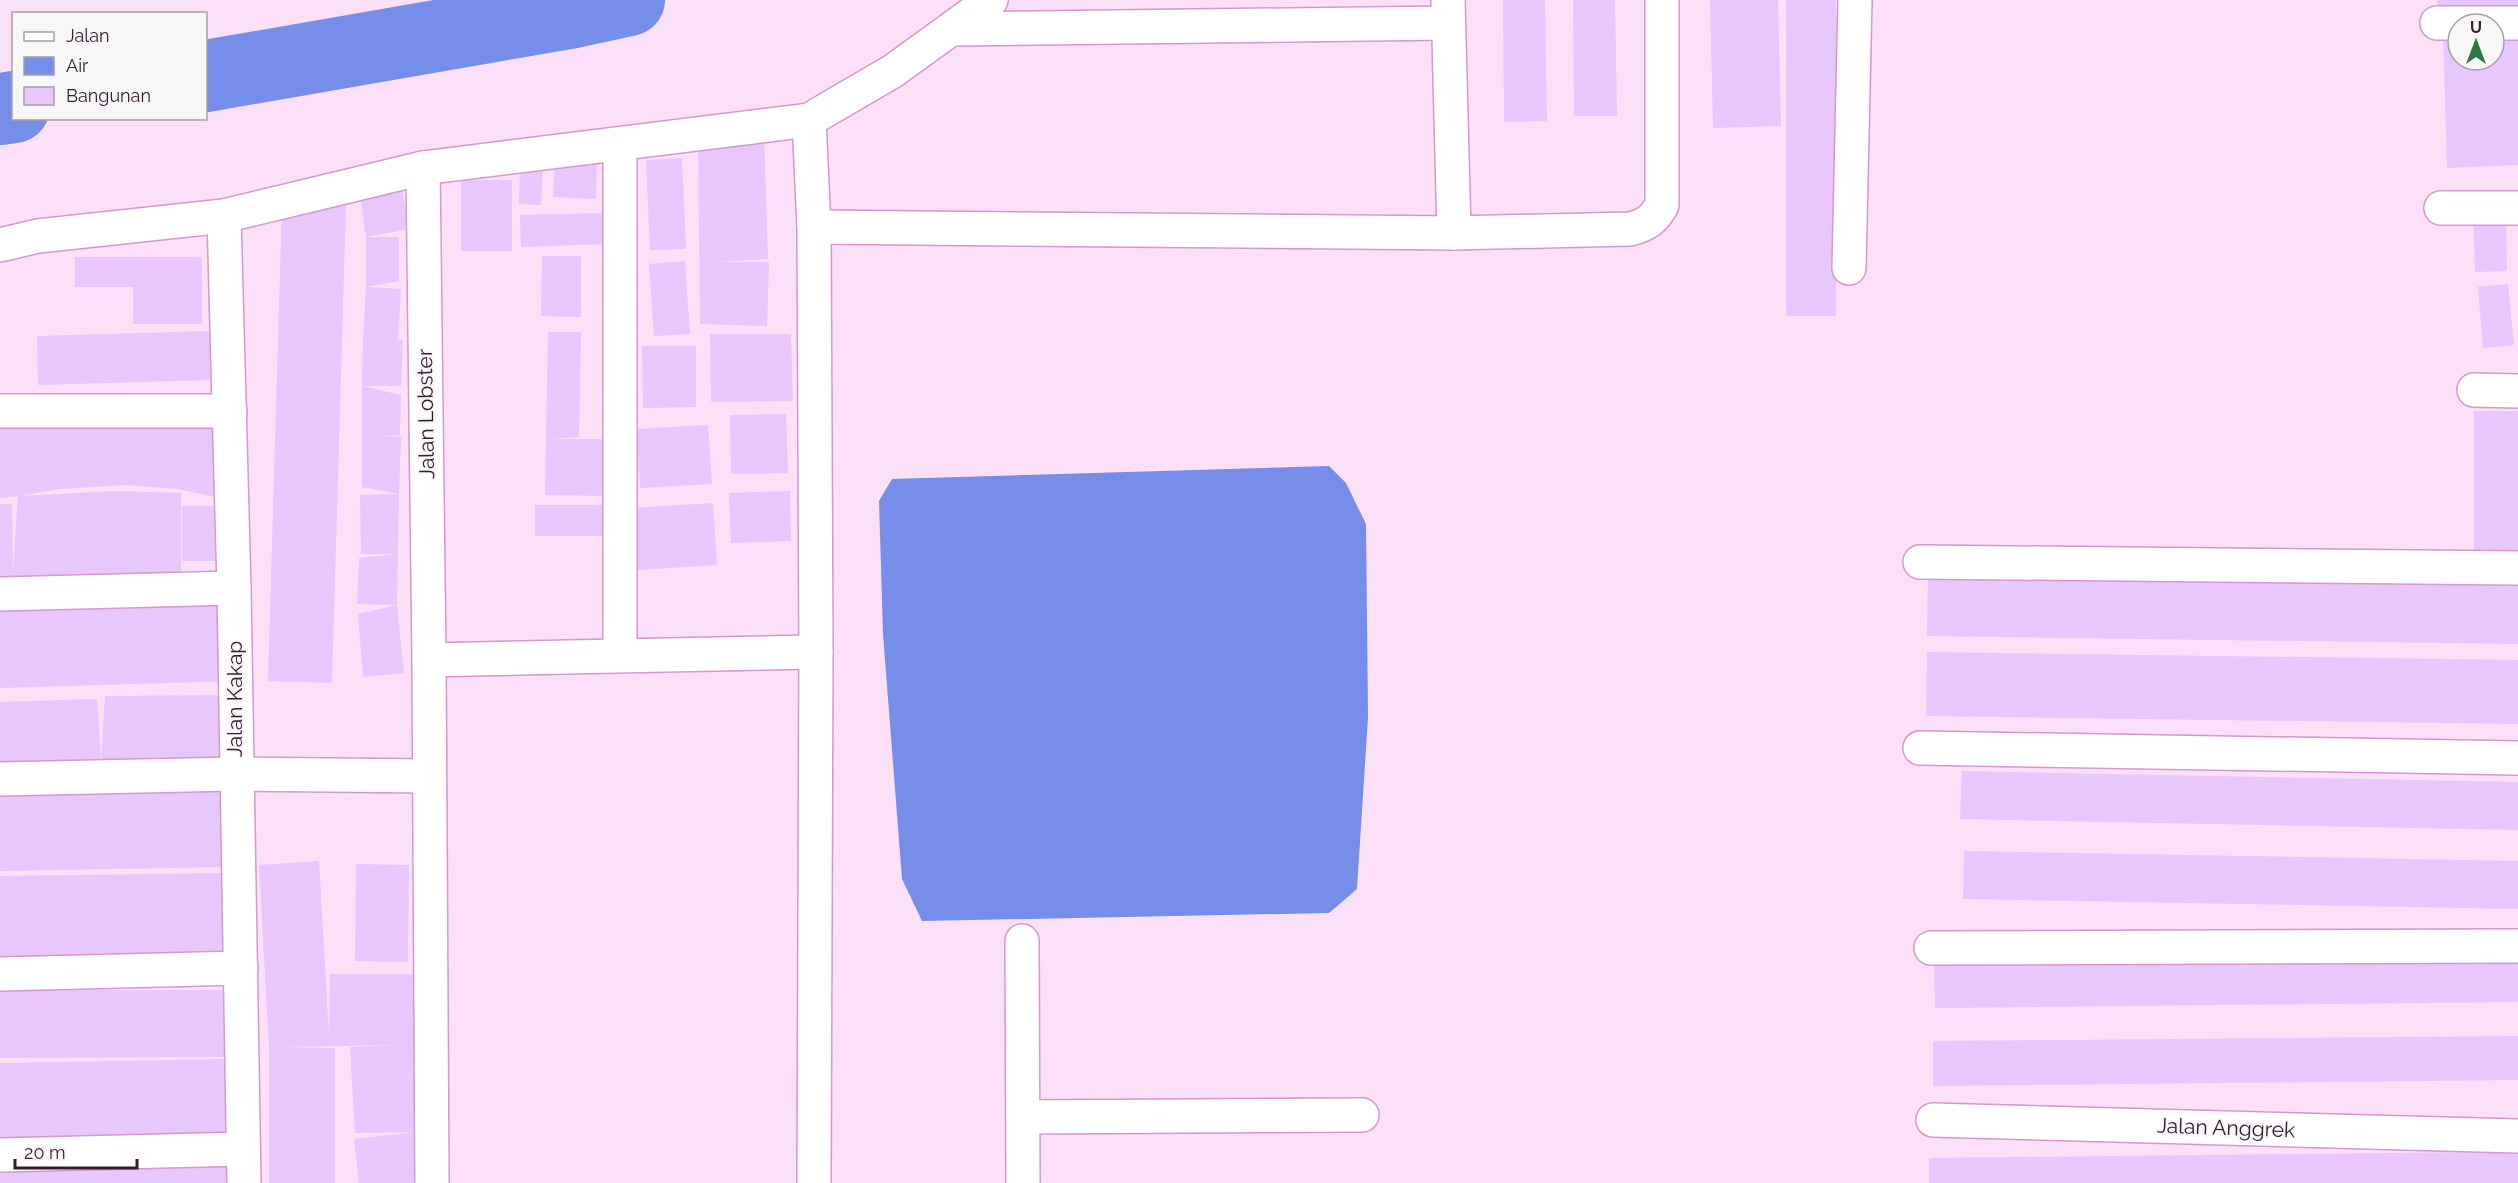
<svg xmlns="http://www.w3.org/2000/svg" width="2518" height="1183" viewBox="0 0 2518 1183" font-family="Raleway,sans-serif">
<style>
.water{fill:#768de9}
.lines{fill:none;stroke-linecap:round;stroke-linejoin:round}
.river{stroke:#768de9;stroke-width:72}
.building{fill:#e8c6fe}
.street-casing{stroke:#d796ce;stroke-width:36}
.street{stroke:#fff;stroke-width:33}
.labels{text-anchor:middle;stroke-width:4.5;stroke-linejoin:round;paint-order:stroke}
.street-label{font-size:21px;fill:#351b32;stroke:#f7f7f7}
</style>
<rect width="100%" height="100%" fill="#fbe0f7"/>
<!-- water -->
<path class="water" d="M1329,466L1346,483L1366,524L1368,717L1357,889L1329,913L922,921L902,879L883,634L879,501L892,479Z"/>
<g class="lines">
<!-- river -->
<g class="river">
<path d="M206,76L569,13L629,0"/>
<path d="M0,109L14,107"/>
</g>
</g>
<!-- building -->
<g class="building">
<path d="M1503,0H1545L1547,121L1504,122Z"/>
<path d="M1573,0H1615L1617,116H1574Z"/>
<path d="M1710,0H1778L1781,126L1713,128Z"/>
<rect x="1786" y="0" width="50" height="316"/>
<path d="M2437,0H2518V6L2462,9L2437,7Z"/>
<path d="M2494,29H2518V165L2447,168L2443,31H2458V60H2494Z"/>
<path d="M764,134L768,259L717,262H769L767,326L700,324L698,136Z"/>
<path d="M555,156L597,158L596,199L553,197Z"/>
<path d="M682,158L686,249L650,250L646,160Z"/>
<path d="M520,164L543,165L541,205L519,204Z"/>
<rect x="461" y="180" width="51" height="71"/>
<path d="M402,188L409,229L366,237L360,195Z"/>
<path d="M282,203L346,205L332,683L268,681Z"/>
<path d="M2506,212L2507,271L2475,272L2473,213Z"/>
<path d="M606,213L607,244L521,247L520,215Z"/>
<path d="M366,237H399V281L366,287Z"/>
<path d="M542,256H581V317L541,316Z"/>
<path d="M75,257H202V324H133V287H75Z"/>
<path d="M685,261L690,334L654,336L649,264Z"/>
<path d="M2508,284L2514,345L2483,348L2478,287Z"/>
<path d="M366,287L401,289L398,340H403L401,386H362L401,395L400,435L382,436L401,437L399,494L362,487V386L363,338Z"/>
<path d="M210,331L211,380L38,385L37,336Z"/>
<path d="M548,332H581L579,437L550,439H609L608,496L545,495Z"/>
<path d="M710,334H791L793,401L711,402Z"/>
<path d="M642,346H696V407L643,408Z"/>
<rect x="2474" y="411" width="44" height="145"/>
<path d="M786,414L788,473L731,474L730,415Z"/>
<path d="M0,421H219L224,499L178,489L125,485L61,489L18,496L118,491L181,493V576L0,580V504H12L13,572L18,496L0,498Z"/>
<path d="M708,425L712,484L640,488L636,429Z"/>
<path d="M790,491L791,541L731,543L729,493Z"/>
<path d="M399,494L397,605L357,604L359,558L397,554H361L360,495Z"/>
<path d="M713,503L717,565L637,570L633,508Z"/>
<rect x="535" y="505" width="67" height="31"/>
<rect x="182" y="506" width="49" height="55"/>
<path d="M1928,572L2518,580V644L1927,636Z"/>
<path d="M228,594L234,681L0,688V609Z"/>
<path d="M397,605L404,673L363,677L358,614Z"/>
<path d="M1927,652L2518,660V724L1926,716Z"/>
<path d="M222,695L223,759L101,761L105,696Z"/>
<path d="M97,699L101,761L0,764V702Z"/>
<path d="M1962,771L2518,782V830L1960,819Z"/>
<path d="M226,778L228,867L0,871V782Z"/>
<path d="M1964,851L2518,861V909L1963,899Z"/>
<path d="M319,861L329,1035L330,974H418L424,1183H359L354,1139L416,1132L355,1133L350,1047L402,1045L279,1047L335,1048V1183H269V1048L259,865Z"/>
<path d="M356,864L409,865L408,962L355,961Z"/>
<path d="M228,873L229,961L0,964V876Z"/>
<path d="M2518,958V1002L1935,1008L1934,964Z"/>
<path d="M0,990H227V1057L0,1058Z"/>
<path d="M2518,1036V1080L1933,1086V1041Z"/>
<path d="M227,1059L229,1148L0,1151V1063Z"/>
<path d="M2484,1152H2518V1183H1929V1158Z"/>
<rect x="0" y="1166" width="233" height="17"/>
</g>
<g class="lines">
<defs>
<g id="street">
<path d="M1448,0L1454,233"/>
<path d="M2437,23H2518"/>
<path d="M953,29L1447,23"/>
<path d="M809,120L814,227"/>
<path d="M620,145V655"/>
<path d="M423,168L429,660"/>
<path d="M2441,208H2518"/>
<path d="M224,216L234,588L244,1183"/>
<path d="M0,245L38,236L224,216L423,168L809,120L893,71L991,0"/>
<path d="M1849,268L1855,0"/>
<path d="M2474,390L2518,391"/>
<path d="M0,411H230"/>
<path d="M1920,562L2518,568"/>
<path d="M0,594L234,588"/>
<path d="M1920,748L2518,758"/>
<path d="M0,779L235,774L429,776"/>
<path d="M1022,941L1023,1183"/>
<path d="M1931,948L2518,946"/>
<path d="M0,974L241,968"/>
<path d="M1023,1117L1362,1115"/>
<path d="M1933,1120L2518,1136"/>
<path d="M0,1155L243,1149"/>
<path d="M432,1183L429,660L816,652"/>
<path d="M814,1183L816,652L814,227L1454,233L1630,229C1647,225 1654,219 1662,205V0"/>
</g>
</defs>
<!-- street casing -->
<use href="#street" class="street-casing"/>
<!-- street -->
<use href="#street" class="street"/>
</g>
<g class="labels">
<!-- street labels -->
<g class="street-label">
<text transform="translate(426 414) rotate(-91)" y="7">Jalan Lobster</text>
<text transform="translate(235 699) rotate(-90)" y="7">Jalan Kakap</text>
<text transform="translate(2226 1128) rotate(2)" y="7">Jalan Anggrek</text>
</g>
</g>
<!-- legend -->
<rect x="12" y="12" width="195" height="108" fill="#f7f7f7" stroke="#a99fa8" stroke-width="1.5"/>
<rect x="24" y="32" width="30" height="9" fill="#ffffff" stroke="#a99fa8" stroke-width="1.5"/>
<text x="66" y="42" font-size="18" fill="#351b32">Jalan</text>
<rect x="24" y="57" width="30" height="18" fill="#768de9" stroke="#a99fa8" stroke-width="1.5"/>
<text x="66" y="72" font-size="18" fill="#351b32">Air</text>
<rect x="24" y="87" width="30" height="18" fill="#e8c6fe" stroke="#a99fa8" stroke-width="1.5"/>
<text x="66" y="102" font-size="18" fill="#351b32">Bangunan</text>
<!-- north arrow -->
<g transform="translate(2476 42)"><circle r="28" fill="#f7f7f7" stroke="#a99fa8" stroke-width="1.5"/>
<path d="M0-4.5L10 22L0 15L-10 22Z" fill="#2d7846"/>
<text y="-9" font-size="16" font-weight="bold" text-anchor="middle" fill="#351b32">U</text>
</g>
<!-- scale -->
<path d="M15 1159v9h122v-9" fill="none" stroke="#351b32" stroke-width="3"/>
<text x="24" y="1159" font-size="18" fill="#351b32" stroke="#f7f7f7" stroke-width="4.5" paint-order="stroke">20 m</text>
</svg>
